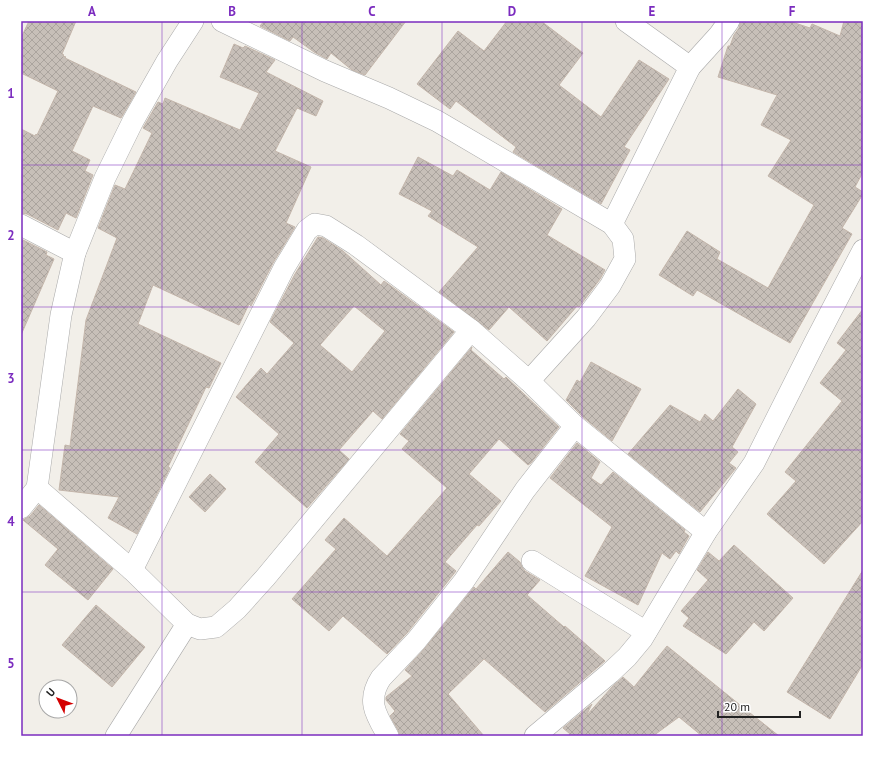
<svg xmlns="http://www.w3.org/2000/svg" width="884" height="757" viewBox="0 0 884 757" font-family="'PT Sans',sans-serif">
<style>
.building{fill:url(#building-cross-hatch);stroke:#c4b6ab;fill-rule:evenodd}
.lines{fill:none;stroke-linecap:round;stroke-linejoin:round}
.minor-casing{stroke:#a9a9a9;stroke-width:22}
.minor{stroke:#fff;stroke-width:21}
.grid{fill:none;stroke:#7b2cbf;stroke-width:1;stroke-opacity:0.55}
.neatline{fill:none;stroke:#7b2cbf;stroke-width:1.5}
.grid-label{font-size:13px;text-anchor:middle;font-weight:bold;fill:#7b2cbf}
</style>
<defs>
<pattern id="building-cross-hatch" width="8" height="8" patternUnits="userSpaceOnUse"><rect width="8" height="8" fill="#c7bfb8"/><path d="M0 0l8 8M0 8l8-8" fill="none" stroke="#aba49e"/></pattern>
</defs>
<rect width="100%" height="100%" fill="#f2efe9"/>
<!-- building -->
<g class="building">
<path d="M29,21H76L62,54L64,55L63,56L66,57L65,58L136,92L121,118L93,106L72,151L90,160L85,171L93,175L76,218L66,213L58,230L27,214L21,213V129L35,136L36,134L37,135L58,91L21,73V38Z"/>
<path d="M264,21H406L365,75L352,70L331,53L327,59L314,52L293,37L290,41L260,26Z"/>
<path d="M507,21H541L583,53L559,85L601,117L639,60L669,79L624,147L630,150L601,204L513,152L516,147L456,101L450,109L417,84L458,31L484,51Z"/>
<path d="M741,21H789L810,28L812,24L840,36L844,21H863V172L855,187L863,192V194L842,228L852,234L790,343L697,290L693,296L659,275L687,231L720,252L717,259L768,288L814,205L768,176L791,140L761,125L777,95L718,77L728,46H730L734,35L739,28Z"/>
<path d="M234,44L243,48L245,46L275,60L266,72L323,101L316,116L297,108L275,151L311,167L286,223L295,227L273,263L251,306L249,304L239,325L153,285L138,324L221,363L209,388L206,387L168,467L170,468L137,534L108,518L119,497L59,490L65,445L70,446L86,320L117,238L98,228L115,185L125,189L152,133L143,128L158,102L163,104L165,98L240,130L259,93L220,77Z"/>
<path d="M418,157L453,176L457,170L490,190L501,172L562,209L547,235L605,270L600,279L579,307L577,306L547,341L509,307L489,330L439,292L478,247L428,216L432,211L399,194Z"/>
<path d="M318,237L323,238L343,251L381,285L384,281L454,332L382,419L373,411L339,450L349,459L307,508L255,462L279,434L236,397L261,368L267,374L294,343L270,322L295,274ZM354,306L385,331L352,372L320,345Z"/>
<path d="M21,239L47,252L46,255L54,259L21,335Z"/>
<path d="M863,309V521L824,564L767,514L796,481L785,472L842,401L820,383L846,350L837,343Z"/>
<path d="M472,347L471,350L504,379L506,377L559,427L531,463L528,465L499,439L469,474L501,501L479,526L477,525L445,562L456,571L407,633L387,654L343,616L329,631L292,599L336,549L325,540L344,518L387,556L447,488L402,449L409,441L400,434Z"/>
<path d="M591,362L641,389L612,441L583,417L566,400L577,380L580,382Z"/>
<path d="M738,389L756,404L732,447L738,452L729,463L736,468L700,512L628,454L670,405L700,422L705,414L713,421Z"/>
<path d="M577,443L600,462L591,478L601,485L613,472L685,530L684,532L689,536L679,554L676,551L670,559L662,553L638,605L585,576L612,527L550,478Z"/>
<path d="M210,474L226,489L205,512L189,497Z"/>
<path d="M39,505L113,569L88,600L45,565L58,549L23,520L30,516Z"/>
<path d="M734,545L793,598L764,631L754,622L726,654L683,626L689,618L681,611L708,580L697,570L708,552L719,561Z"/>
<path d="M508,552L520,562L522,567L525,571L540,580L527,595L564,627L565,626L605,661L545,712L484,659L448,694L484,736H400L398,730L390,716L395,711L386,700V697L412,676L405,670L425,648L474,587L476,589Z"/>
<path d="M863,570V664L830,719L787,692Z"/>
<path d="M96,605L145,647L112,687L62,645Z"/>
<path d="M667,646L745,709L779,736H702L679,717L653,736H568L570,734L563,728L592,704L586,716L612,687L623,677L634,687Z"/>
</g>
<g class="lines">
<defs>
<g id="minor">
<path d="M222,21L325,71L389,98L437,121L612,224L623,239L625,259L610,286L586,318L529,381"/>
<path d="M690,67L719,35L729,21"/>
<path d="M612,224L690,67L626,21"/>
<path d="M21,225L75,253"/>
<path d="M37,488L132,570L187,624L116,736"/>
<path d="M21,508L37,488L61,315L75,253L105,178L133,121L167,61L193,21"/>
<path d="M532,561L646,632"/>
<path d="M132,570L284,268L307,230L315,224L326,226L356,245L471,330"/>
<path d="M187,624L200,629L216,627L237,609L265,578L471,330L529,381L575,426L706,532"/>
<path d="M388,736C376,715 366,701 381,678L416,641L464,581L525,490L575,426"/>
<path d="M535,736L610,673L627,657L642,639L706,532L754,463L815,342L863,250"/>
</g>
</defs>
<!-- minor casing -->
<use href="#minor" class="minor-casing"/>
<!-- minor -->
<use href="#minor" class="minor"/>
</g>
<!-- grid -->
<path class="grid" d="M162,21V736M302,21V736M442,21V736M582,21V736M722,21V736M21,165H863M21,307H863M21,450H863M21,592H863"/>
<!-- border -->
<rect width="884" height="757" fill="none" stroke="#ffffff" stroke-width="44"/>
<!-- north arrow -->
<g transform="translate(58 699) rotate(312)"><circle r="19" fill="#ffffff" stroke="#a7a7a7"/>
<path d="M0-3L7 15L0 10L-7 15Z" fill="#d40000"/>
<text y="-6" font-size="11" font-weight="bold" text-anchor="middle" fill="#222222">U</text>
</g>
<!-- scale -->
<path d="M718 711v6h82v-6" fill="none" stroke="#222222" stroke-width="2"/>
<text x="724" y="711" font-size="12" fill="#222222" stroke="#ffffff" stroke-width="3" paint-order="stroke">20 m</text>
<rect x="22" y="22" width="840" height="713" class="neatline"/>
<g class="grid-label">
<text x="92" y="16">A</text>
<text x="232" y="16">B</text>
<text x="372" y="16">C</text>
<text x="512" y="16">D</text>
<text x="652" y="16">E</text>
<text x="792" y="16">F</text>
<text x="11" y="98">1</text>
<text x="11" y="240">2</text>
<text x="11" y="383">3</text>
<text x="11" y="526">4</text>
<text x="11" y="668">5</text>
</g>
</svg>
